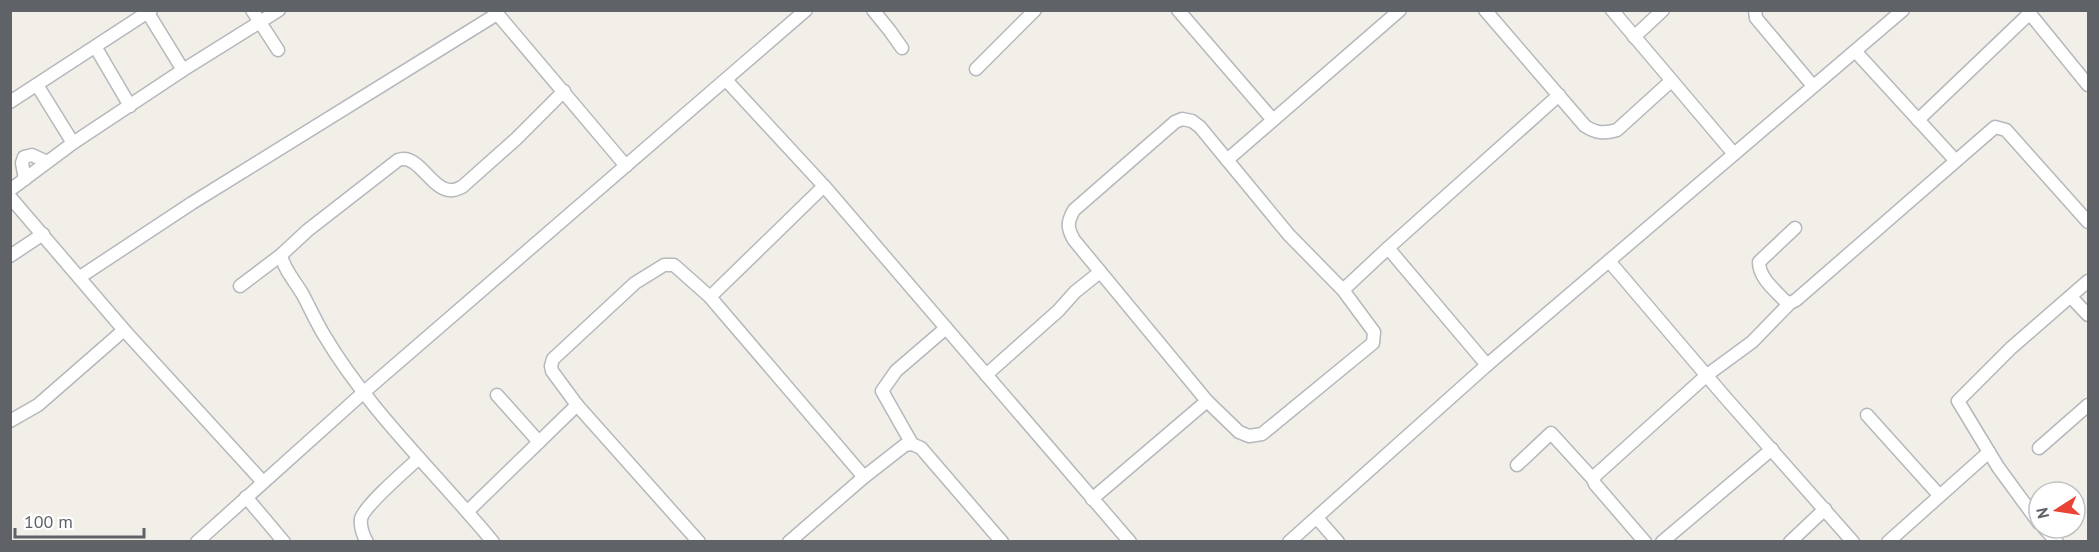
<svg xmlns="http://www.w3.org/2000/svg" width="2099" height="552" font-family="'PT Sans',sans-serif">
	<rect width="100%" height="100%" fill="#f1efe8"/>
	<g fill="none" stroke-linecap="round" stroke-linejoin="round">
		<g stroke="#b5b8bc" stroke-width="15">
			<g id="minor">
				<polyline points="252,10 278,50"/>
				<polyline points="494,10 626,166"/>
				<polyline points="873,10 890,31 902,48"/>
				<polyline points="1178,10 1273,120"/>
				<path d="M1485 10 1585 126C1596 133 1604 134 1617 130L1671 81"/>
				<polyline points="1612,10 1734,154"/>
				<polyline points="1755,10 1756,18 1813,86"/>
				<polyline points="2027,10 2088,85"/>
				<polyline points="148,13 183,70"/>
				<polyline points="1634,37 1663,10"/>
				<polyline points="96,48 130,106"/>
				<polyline points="1855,51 1955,160"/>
				<polyline points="976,69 1035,10"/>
				<polyline points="726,80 824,186 1130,542"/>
				<polyline points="37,85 73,143"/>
				<polyline points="10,102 151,10"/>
				<path d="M1182 119 1192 121 1200 127 1289 235 1343 290 1374 332 1373 343 1262 434 1249 436 1239 432 1207 401 1074 240C1067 228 1067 222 1074 210L1175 122Z"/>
				<polyline points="1918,120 2030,13"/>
				<polyline points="1227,160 1400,10"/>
				<polyline points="25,179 22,163 24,157 32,155 47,162"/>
				<polyline points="10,190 73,143 183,70 279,10"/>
				<polyline points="10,197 124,330 263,482"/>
				<path d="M1795 228 1759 262C1759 278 1775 290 1785 301L1790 303 1796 300 1995 127 2006 130 2088 222"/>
				<polyline points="1388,248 1559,95"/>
				<polyline points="10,256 43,234"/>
				<polyline points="1609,261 1724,396 1853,542"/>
				<polyline points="80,277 192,203 497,14"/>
				<polyline points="240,286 281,255"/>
				<polyline points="1343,290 1388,248 1487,365"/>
				<polyline points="710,297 824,186"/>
				<polyline points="2071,297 2088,315"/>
				<polyline points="986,375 1058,311 1075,292 1100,272"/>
				<polyline points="497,395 539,442"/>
				<polyline points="577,405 552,371 551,366 553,359 635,283 664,265 674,265 710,297 864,477"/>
				<polyline points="1867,415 1939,495"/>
				<polyline points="10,421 38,405 124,330"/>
				<polyline points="912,444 882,391 896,371 946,328"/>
				<polyline points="2039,448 2088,405"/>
				<polyline points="1517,465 1551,433 1593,479"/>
				<polyline points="246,497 284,542"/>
				<polyline points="1092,499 1207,401"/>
				<polyline points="468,511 577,405 699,542"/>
				<polyline points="1317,518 1338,542"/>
				<polyline points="2039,523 1998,467 1958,401 2011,348 2088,281"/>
				<polyline points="2044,528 2057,542"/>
				<polyline points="197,542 364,392 806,10"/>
				<path d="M367 542C363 536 360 526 361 519 363 507 407 469 419 458"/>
				<path d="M493 542C437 474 369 411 324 335 316 322 310 308 303 295 295 281 284 270 281 255L308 230 398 160C419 152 432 193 453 190 456 190 459 188 462 187L516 139 564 91"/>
				<polyline points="789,542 864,477 905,445 912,444 921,448 1002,542"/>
				<polyline points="1289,542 1487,365 1903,10"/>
				<polyline points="1645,542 1595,484 1593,479 1597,474 1707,375 1752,342 1790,303"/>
				<polyline points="1662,542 1772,449"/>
				<polyline points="1790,542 1825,509"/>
				<polyline points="1888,542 1989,452"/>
			</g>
		</g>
		<use href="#minor" stroke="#fff" stroke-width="12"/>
	</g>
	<rect width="2099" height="552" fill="none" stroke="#5f6368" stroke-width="24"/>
	<g transform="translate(2057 510) rotate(258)"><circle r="28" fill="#ffffff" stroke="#bfc1c3" stroke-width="1.5"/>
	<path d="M0-4.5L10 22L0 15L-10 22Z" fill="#ea4335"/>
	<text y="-9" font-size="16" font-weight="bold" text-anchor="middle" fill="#5f6368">N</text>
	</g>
	<path d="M15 528v9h129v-9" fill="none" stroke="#5f6368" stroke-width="3"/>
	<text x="24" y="528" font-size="18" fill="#5f6368" stroke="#ffffff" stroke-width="4.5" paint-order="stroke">100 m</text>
</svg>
